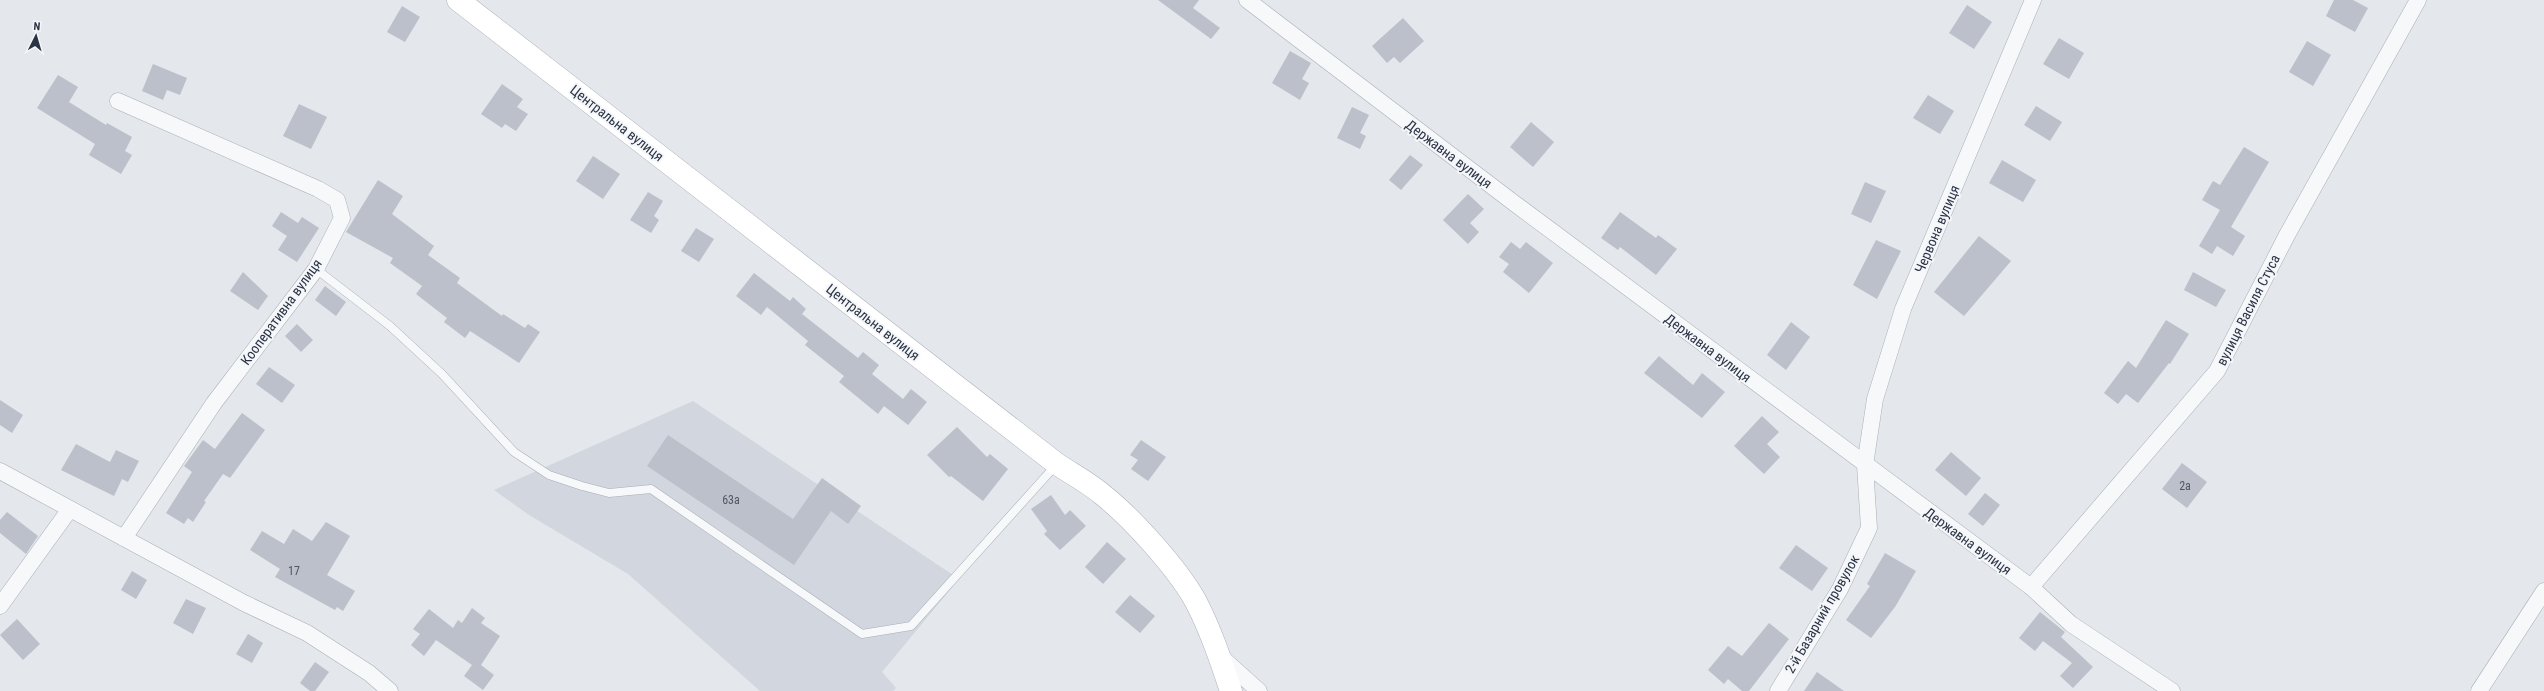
<svg xmlns="http://www.w3.org/2000/svg" width="2544" height="691" font-family="'Roboto Condensed',sans-serif">
	<rect width="100%" height="100%" fill="#e4e7ec"/>
	<polygon fill="#d2d6de" points="693,401 959,579 882,672 896,688 893,691 760,691 628,574 529,515 494,490"/>
	<g fill="#bbc0ca">
		<polygon points="1158,0 1199,0 1193,8 1220,28 1211,39"/>
		<polygon points="2334,0 2353,0 2368,8 2355,32 2326,16"/>
		<polygon points="1967,5 1992,22 1974,49 1949,33"/>
		<polygon points="402,6 420,17 405,42 387,32"/>
		<polygon points="1403,18 1424,41 1400,63 1394,57 1387,63 1372,46"/>
		<polygon points="2059,38 2084,53 2069,79 2043,64"/>
		<polygon points="2307,41 2331,55 2313,86 2289,72"/>
		<polygon points="1290,51 1311,63 1302,79 1309,83 1300,100 1272,83"/>
		<polygon points="153,64 187,78 180,95 167,90 163,100 142,91"/>
		<polygon points="58,75 78,87 69,102 106,125 107,123 132,137 125,151 132,155 121,174 89,155 95,144 37,108"/>
		<polygon points="502,84 523,99 517,107 528,114 516,131 505,124 502,128 481,114"/>
		<polygon points="1928,95 1954,111 1940,134 1913,118"/>
		<polygon points="299,104 327,117 311,149 283,136"/>
		<polygon points="2036,106 2062,122 2050,141 2024,125"/>
		<polygon points="1352,107 1369,115 1360,133 1366,136 1360,149 1337,138"/>
		<polygon points="1531,122 1554,142 1533,167 1510,147"/>
		<polygon points="2244,147 2269,162 2231,227 2245,236 2233,256 2217,246 2212,254 2199,246 2220,210 2202,200 2213,181 2220,185"/>
		<polygon points="1410,155 1423,165 1401,190 1389,180"/>
		<polygon points="593,156 620,174 603,199 576,181"/>
		<polygon points="2002,160 2036,180 2023,202 1989,183"/>
		<polygon points="378,180 403,196 392,214 434,246 428,255 460,278 457,283 502,316 503,314 525,328 528,324 540,332 519,363 470,331 465,338 444,322 447,318 416,294 422,286 390,263 393,258 346,232"/>
		<polygon points="1865,182 1886,191 1871,223 1851,214"/>
		<polygon points="648,192 663,201 654,216 659,220 651,233 630,220"/>
		<polygon points="1468,194 1484,209 1470,223 1479,232 1468,244 1443,220"/>
		<polygon points="281,212 298,223 302,217 319,228 297,262 278,250 287,236 272,226"/>
		<polygon points="1620,212 1656,238 1658,235 1677,249 1656,275 1620,247 1618,250 1601,238"/>
		<polygon points="696,228 714,239 699,262 681,251"/>
		<polygon points="1979,236 2011,261 1964,316 1934,292"/>
		<polygon points="1876,240 1901,251 1877,299 1853,285"/>
		<polygon points="1511,242 1520,249 1526,242 1553,263 1529,293 1503,272 1509,264 1499,257"/>
		<polygon points="243,272 268,296 258,310 230,291"/>
		<polygon points="2193,272 2226,290 2216,307 2184,290"/>
		<polygon points="754,273 790,301 793,297 806,309 802,314 858,358 863,352 879,365 872,374 903,399 911,389 927,402 908,425 884,406 878,414 839,382 844,376 805,345 808,341 767,307 761,315 736,296"/>
		<polygon points="325,286 346,302 336,316 315,300"/>
		<polygon points="2166,320 2189,334 2170,364 2169,363 2138,403 2126,394 2118,404 2104,393 2128,361 2136,368"/>
		<polygon points="1791,322 1810,337 1786,370 1767,355"/>
		<polygon points="297,324 313,340 301,352 285,336"/>
		<polygon points="1659,356 1693,385 1702,373 1725,392 1702,418 1644,373"/>
		<polygon points="269,367 295,385 282,403 256,384"/>
		<polygon points="0,400 23,415 12,433 0,425"/>
		<polygon points="242,413 265,430 230,478 223,474 204,501 206,502 193,522 188,518 184,524 166,513 192,472 184,466 203,440 215,449"/>
		<polygon points="1762,416 1779,432 1767,444 1780,457 1764,474 1734,446"/>
		<polygon points="957,427 987,457 990,454 1008,469 983,501 951,476 949,477 927,455"/>
		<polygon points="668,435 793,519 822,478 861,506 848,524 831,511 794,565 647,466"/>
		<polygon points="1141,440 1166,457 1148,481 1131,469 1138,460 1130,455"/>
		<polygon points="76,444 110,462 116,450 139,461 128,482 122,479 114,496 61,470"/>
		<polygon points="1951,452 1981,478 1966,496 1935,470"/>
		<polygon points="2182,463 2207,482 2187,508 2162,489"/>
		<polygon points="1985,493 2000,505 1983,526 1968,514"/>
		<polygon points="1051,495 1065,515 1070,510 1086,526 1060,550 1044,534 1047,531 1031,509"/>
		<polygon points="7,512 38,536 26,554 0,533 0,520"/>
		<polygon points="326,522 350,536 327,575 355,591 343,611 337,607 335,610 275,577 280,569 250,550 262,531 284,544 293,529 312,541"/>
		<polygon points="1107,542 1126,559 1103,584 1085,567"/>
		<polygon points="1796,545 1828,568 1812,591 1779,568"/>
		<polygon points="1885,553 1916,571 1895,607 1871,638 1846,620 1870,586 1867,584"/>
		<polygon points="132,571 147,580 136,599 121,590"/>
		<polygon points="1130,595 1155,616 1140,633 1115,612"/>
		<polygon points="186,599 206,608 193,634 173,623"/>
		<polygon points="472,608 485,618 481,623 500,636 481,665 494,675 483,690 464,676 472,665 436,640 424,656 411,645 420,634 413,629 429,609 453,628 458,620 462,623"/>
		<polygon points="2040,612 2065,632 2061,637 2093,667 2073,688 2060,676 2072,663 2043,641 2035,651 2019,638"/>
		<polygon points="17,619 40,644 23,660 0,635"/>
		<polygon points="1769,623 1789,639 1749,691 1742,691 1728,679 1724,684 1708,670 1728,646 1742,656"/>
		<polygon points="248,634 263,643 252,663 236,654"/>
		<polygon points="315,662 329,672 315,691 310,691 300,683"/>
		<polygon points="1817,672 1844,691 1804,691"/>
	</g>
	<g fill="none" stroke-linecap="round" stroke-linejoin="round">
		<g stroke="#a9aeb7" stroke-width="9">
			<polyline id="service" points="316,269 390,326 442,374 514,452 549,475 582,486 609,493 651,489 862,634 911,626 1056,465"/>
		</g>
		<g stroke="#a9aeb7" stroke-width="17">
			<g id="minor">
				<polyline points="1247,0 1514,203 2031,587 2071,624 2172,691"/>
				<polyline points="118,101 318,189 337,200 342,218 316,269 214,403 124,538"/>
				<polyline points="0,471 244,603 307,633 369,673 390,691"/>
				<polyline points="2031,587 2217,371 2287,235 2418,0"/>
				<polyline points="0,606 70,509"/>
				<polyline points="1220,656 1259,691"/>
				<polyline points="1778,691 1840,589 1869,528 1865,465 1875,399 1903,309 2033,0"/>
				<polyline points="2479,691 2544,591"/>
			</g>
		</g>
		<g stroke="#a9aeb7" stroke-width="23">
			<path id="secondary" d="M458 0 1057 464C1072 474 1089 483 1103 495 1132 518 1177 568 1195 600 1210 628 1221 661 1231 691"/>
		</g>
		<use href="#service" stroke="#f7f8fa" stroke-width="8"/>
		<use href="#minor" stroke="#f7f8fa" stroke-width="16"/>
		<use href="#secondary" stroke="#fff" stroke-width="22"/>
	</g>
	<g text-anchor="middle" dominant-baseline="central" stroke-width="4" stroke-linejoin="round" paint-order="stroke">
		<g font-size="12" fill="#4f5766">
			<text x="2185" y="486">2а</text>
			<text x="731" y="500">63а</text>
			<text x="294" y="571">17</text>
		</g>
		<g font-size="14" fill="#2b3445" stroke="#f4f6f9">
			<text transform="translate(617 123) rotate(38)">Центральна вулиця</text>
			<text transform="translate(1449 154) rotate(37)">Державна вулиця</text>
			<text transform="translate(1937 229) rotate(-67)">Червона вулиця</text>
			<text transform="translate(2248 310) rotate(-63)">вулиця Василя Стуса</text>
			<text transform="translate(281 312) rotate(-54)">Кооперативна вулиця</text>
			<text transform="translate(873 322) rotate(38)">Центральна вулиця</text>
			<text transform="translate(1708 348) rotate(37)">Державна вулиця</text>
			<text transform="translate(1968 541) rotate(36)">Державна вулиця</text>
			<text transform="translate(1822 614) rotate(-60)">2-й Базарний провулок</text>
		</g>
	</g>
	<g transform="translate(36 36) rotate(5)" stroke="#f4f6f9" stroke-width="3" paint-order="stroke">
	<path d="M0-3L7 15L0 10L-7 15Z" fill="#2b3445"/>
	<text y="-6" font-size="11" font-weight="bold" text-anchor="middle" fill="#2b3445">N</text>
	</g>
</svg>
